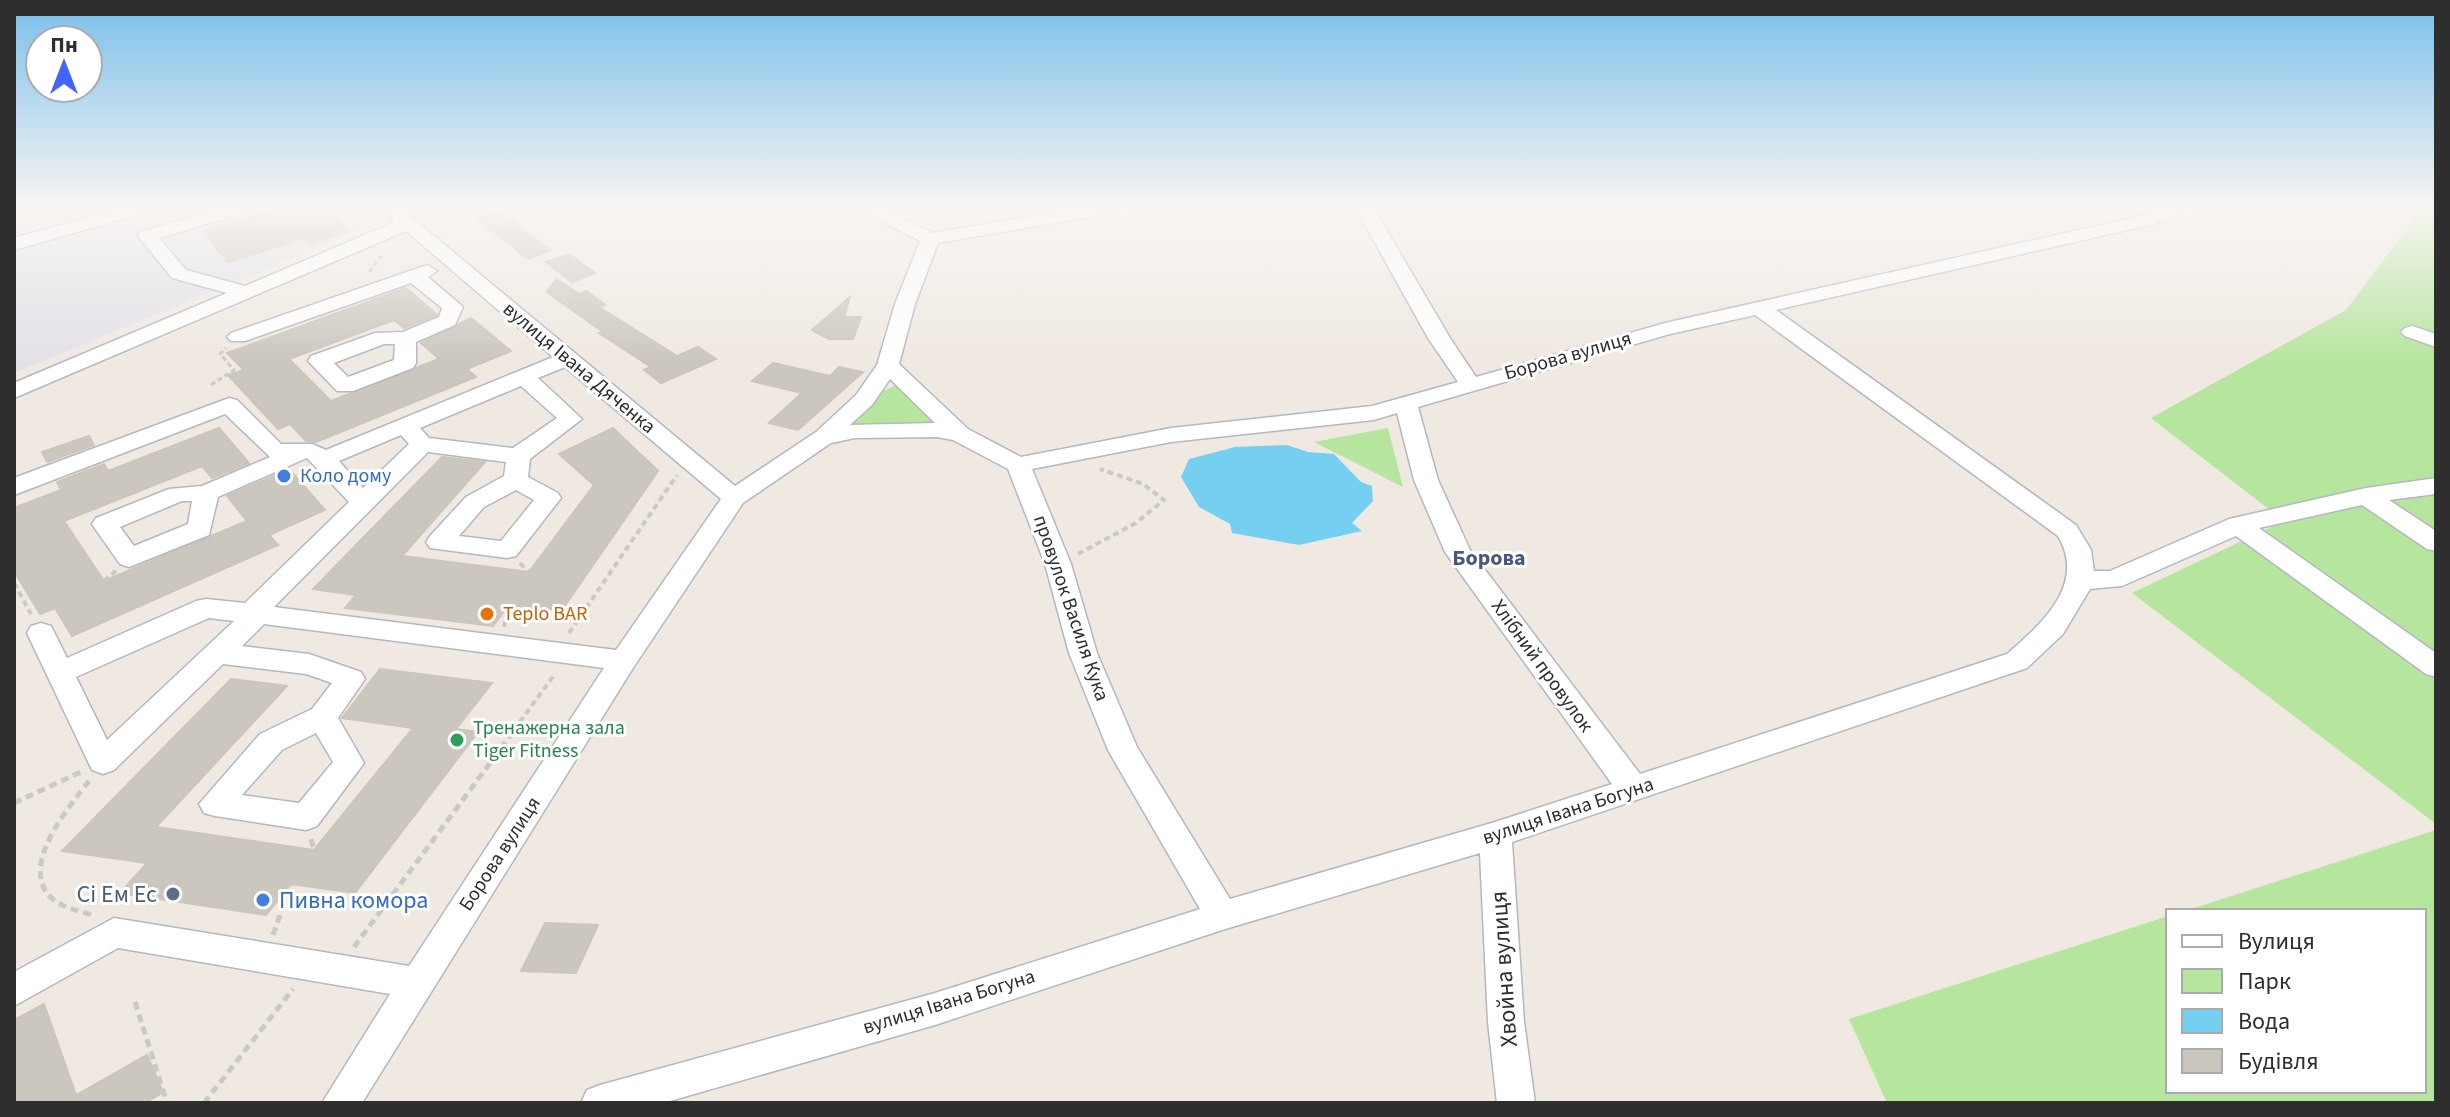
<svg xmlns="http://www.w3.org/2000/svg" width="2450" height="1117" font-family="'Source Sans 3',sans-serif">
	<rect width="100%" height="100%" fill="#efe9e1"/>
	<polygon fill="#e3e1e8" points="14,207 343,207 363,229 14,373"/>
	<g fill="#b6e59e">
		<polygon points="2415,207 2436,207 2436,824 2132,593 2284,521 2151,418 2346,310 2417,215"/>
		<polygon points="894,386 901,386 943,423 850,425 883,391"/>
		<polygon points="1388,428 1403,487 1314,442"/>
		<polygon points="2436,830 2436,1103 1887,1103 1849,1019 2168,916 2168,1091 2424,1091 2424,911 2185,911"/>
	</g>
	<polygon fill="#75cff0" points="1287,445 1308,452 1334,454 1361,482 1372,486 1373,501 1352,523 1362,531 1299,545 1232,533 1230,524 1199,507 1181,477 1189,459 1235,447"/>
	<g fill="#cbc7bf" stroke="#cbc5ba" stroke-width="2">
		<polygon points="288,207 324,207 348,232 310,244 305,238 228,262 203,231"/>
		<polygon points="501,211 521,228 551,250 528,259 477,219"/>
		<polygon points="569,254 595,273 572,282 546,262"/>
		<polygon points="556,279 579,294 586,291 605,305 599,307 677,356 698,347 716,359 661,383 644,370 651,367 599,333 603,332 547,292"/>
		<polygon points="406,288 437,315 404,328 394,320 289,359 331,401 439,359 421,343 471,318 511,351 467,369 476,377 316,442 306,441 290,424 278,429 228,375 244,370 227,353"/>
		<polygon points="850,297 844,317 861,317 853,339 829,339 812,330"/>
		<polygon points="773,363 830,376 839,367 863,372 798,430 769,423 802,393 752,381"/>
		<polygon points="219,428 249,463 212,478 202,466 64,521 104,581 247,521 227,496 289,469 325,510 269,535 278,545 72,636 55,608 40,614 14,571 14,508 61,490 57,482 104,464 108,471"/>
		<polygon points="613,428 658,471 562,610 508,606 493,626 345,608 356,595 313,589 442,457 485,462 402,556 529,572 594,485 559,454"/>
		<polygon points="89,436 94,445 47,462 42,452"/>
		<polygon points="380,669 492,683 456,729 478,732 355,893 291,884 266,915 120,893 147,863 62,851 231,679 287,686 156,827 314,850 413,728 342,718"/>
		<polygon points="545,923 598,925 576,973 521,971"/>
		<polygon points="44,1004 76,1095 147,1055 163,1092 145,1103 14,1103 14,1020"/>
	</g>
	<g fill="none" stroke-linecap="round" stroke-linejoin="round">
		<g stroke="#b4b7c1" stroke-width="3">
			<g id="minor">
				<polygon points="126,207 154,207 151,211 14,250 14,238"/>
				<path d="M226 207H253L250 211 159 238 186 270 245 286 395 222 379 207H399L735 486 816 432 856 395 877 365 895 304 920 241 863 211 860 207H882L933 233 1088 207H1127L1118 212 938 243 915 304 899 364 968 429 1021 457 1171 428 1372 406 1458 382 1428 338 1355 207H1373L1450 338 1476 377 1665 323 2141 216 2162 207H2186L2183 211 2154 224 1776 310 2076 525 2091 550 2094 571H2110L2229 519 2366 488 2436 478V494L2389 500 2436 531V551L2427 549 2362 505 2259 528 2436 653V677L2426 674 2236 536 2122 586 2090 589 2063 634 2027 668 1512 842 1524 1022 1535 1103H1497L1488 1022 1480 853 1222 930 935 1025 663 1103H581L587 1090 600 1085 935 993 1200 909 1108 750 1069 653 1045 564 1008 469 953 440 937 437 855 438 831 443 743 503 633 668 362 1103H322L390 994 118 948 14 1006V972L114 918 409 966 604 668 264 624 242 646 309 654 361 672 365 679 338 718 364 763 317 826 306 830 215 816 204 813 199 804 260 734 312 709 332 683 306 674 223 664 114 770 103 774 92 770 27 633 31 626 41 623 51 626 67 658 196 601 206 599 245 603 349 502 307 458 218 497 209 535 129 567 120 564 96 530 92 524 96 518 169 489 202 486 270 457 225 414 14 495V478L229 398 237 400 281 444H312L326 450 553 357 406 231 14 398V383L227 293 172 278 138 236 140 232ZM1755 315 2058 536C2087 585 2041 624 2007 654L1640 774 1470 550 1438 480 1418 407 1670 334ZM565 367 721 499 616 650 274 607 428 452 506 462 504 476 466 497 430 536 426 542 430 548 507 558 516 556 561 498 558 493 528 477 530 459 582 419 538 378ZM890 379 935 423 850 425 872 405ZM521 386 557 418 513 448 429 438 420 428ZM1397 413 1414 480 1445 552 1612 784 1495 822 1230 899 1137 747 1097 653 1071 564 1032 469 1171 442 1374 420ZM401 435 409 444 363 488 339 461ZM516 490 534 500 501 541 459 536 484 507ZM182 501H192L188 524 134 546 120 527ZM209 618 234 621 107 740 76 677ZM316 733 333 762 299 803 242 795 282 750Z"/>
				<path d="M427 265 437 271 428 277 463 307 455 325 416 342V363L413 368 353 391H337L308 361 311 356 375 333 403 332 439 317 442 308 411 283 245 341H231L227 337 231 333ZM384 344H395L394 360 348 377 334 363Z"/>
				<polygon points="2412,326 2436,334 2436,347 2405,336 2401,332 2405,328"/>
			</g>
		</g>
		<g stroke="#c9c9c9" stroke-width="3" stroke-dasharray="5 3" stroke-linecap="butt">
			<polyline points="369,272 383,254"/>
			<polyline points="211,385 234,370 220,354 226,348"/>
		</g>
		<g stroke="#c9c9c9" stroke-width="4" stroke-dasharray="6 4" stroke-linecap="butt">
			<polyline points="1078,554 1136,523 1164,500 1143,484 1100,469"/>
			<polyline points="520,563 529,572"/>
			<polyline points="104,581 116,571"/>
			<polyline points="14,583 31,614"/>
			<polyline points="504,627 508,606"/>
			<polyline points="569,633 677,475"/>
			<polyline points="508,738 555,674"/>
		</g>
		<g stroke="#c9c9c9" stroke-width="5" stroke-dasharray="8 5" stroke-linecap="butt">
			<path d="M89 781C70 806 23 860 47 893 57 907 77 910 92 915"/>
			<polyline points="14,803 83,771"/>
			<polyline points="311,839 314,850"/>
			<polyline points="273,935 291,884"/>
			<polyline points="354,947 510,736"/>
			<polyline points="135,1002 167,1103"/>
			<polyline points="204,1103 293,989"/>
		</g>
		<use href="#minor" fill="#fff" fill-rule="evenodd"/>
	</g>
	<linearGradient id="sky" x2="0" y2="1"><stop stop-color="#7abfeb"/><stop offset="0.57" stop-color="#f8f5f2"/><stop offset="1" stop-color="#f8f5f2" stop-opacity="0"/></linearGradient>
	<rect width="2450" height="363" fill="url(#sky)"/>
	<g fill="#3f7fe0" stroke="#fff" stroke-width="3">
		<circle cx="284" cy="476" r="8"/>
		<circle cx="263" cy="900" r="8"/>
	</g>
	<circle fill="#e8710a" stroke="#fff" stroke-width="3" cx="487" cy="614" r="8"/>
	<circle fill="#2e9e5b" stroke="#fff" stroke-width="3" cx="457" cy="740" r="8"/>
	<circle fill="#5c6f8a" stroke="#fff" stroke-width="3" cx="173" cy="894" r="8"/>
	<g text-anchor="middle" dominant-baseline="central" stroke-width="6" stroke-linejoin="round" paint-order="stroke">
		<g font-size="20" fill="#2e2e2e" stroke="#fff">
			<text transform="translate(1568 356) rotate(-16)">Борова вулиця</text>
			<text transform="translate(579 368) rotate(40)">вулиця Івана Дяченка</text>
			<text transform="translate(1071 608) rotate(71)">провулок Василя Кука</text>
			<text transform="translate(1542 666) rotate(54)">Хлібний провулок</text>
			<text transform="translate(1568 811) rotate(-18)">вулиця Івана Богуна</text>
			<text transform="translate(500 854) rotate(-57)">Борова вулиця</text>
			<text transform="translate(949 1002) rotate(-17)">вулиця Івана Богуна</text>
		</g>
		<g font-size="20" fill="#366cbe" stroke="#fff" text-anchor="start">
			<text x="300" y="476">Коло дому</text>
		</g>
		<g font-size="20" fill="#c56008" stroke="#fff" text-anchor="start">
			<text x="503" y="614">Teplo BAR</text>
		</g>
		<g font-size="20" fill="#27864d" stroke="#fff" text-anchor="start">
			<text x="473" y="728">Тренажерна зала<tspan x="473" dy="23">Tiger Fitness</tspan></text>
		</g>
		<g font-size="22" font-weight="bold" fill="#4d5680" stroke="#fff">
			<text x="1489" y="558">Борова</text>
		</g>
		<g font-size="24" fill="#4e5e75" stroke="#fff" text-anchor="end">
			<text x="157" y="894">Сі Ем Ес</text>
		</g>
		<g font-size="24" fill="#366cbe" stroke="#fff" text-anchor="start">
			<text x="279" y="900">Пивна комора</text>
		</g>
		<g font-size="24" fill="#2e2e2e" stroke="#fff">
			<text transform="translate(1504 969) rotate(-94)">Хвойна вулиця</text>
		</g>
	</g>
	<rect width="2450" height="1117" fill="none" stroke="#2e2e2e" stroke-width="32"/>
	<rect x="2166" y="909" width="260" height="184" fill="#ffffff" stroke="#ababab" stroke-width="2"/>
	<rect x="2182" y="935" width="40" height="12" fill="#ffffff" stroke="#ababab" stroke-width="2"/>
	<text x="2238" y="949" font-size="24" fill="#2e2e2e">Вулиця</text>
	<rect x="2182" y="969" width="40" height="24" fill="#b6e59e" stroke="#ababab" stroke-width="2"/>
	<text x="2238" y="989" font-size="24" fill="#2e2e2e">Парк</text>
	<rect x="2182" y="1009" width="40" height="24" fill="#75cff0" stroke="#ababab" stroke-width="2"/>
	<text x="2238" y="1029" font-size="24" fill="#2e2e2e">Вода</text>
	<rect x="2182" y="1049" width="40" height="24" fill="#cbc7bf" stroke="#ababab" stroke-width="2"/>
	<text x="2238" y="1069" font-size="24" fill="#2e2e2e">Будівля</text>
	<g transform="translate(64 64)"><circle r="38" fill="#ffffff" stroke="#ababab" stroke-width="2"/>
	<path d="M0-6L14 30L0 20L-14 30Z" fill="#4264fb"/>
	<text y="-12" font-size="22" font-weight="bold" text-anchor="middle" fill="#2e2e2e">Пн</text>
	</g>
</svg>
